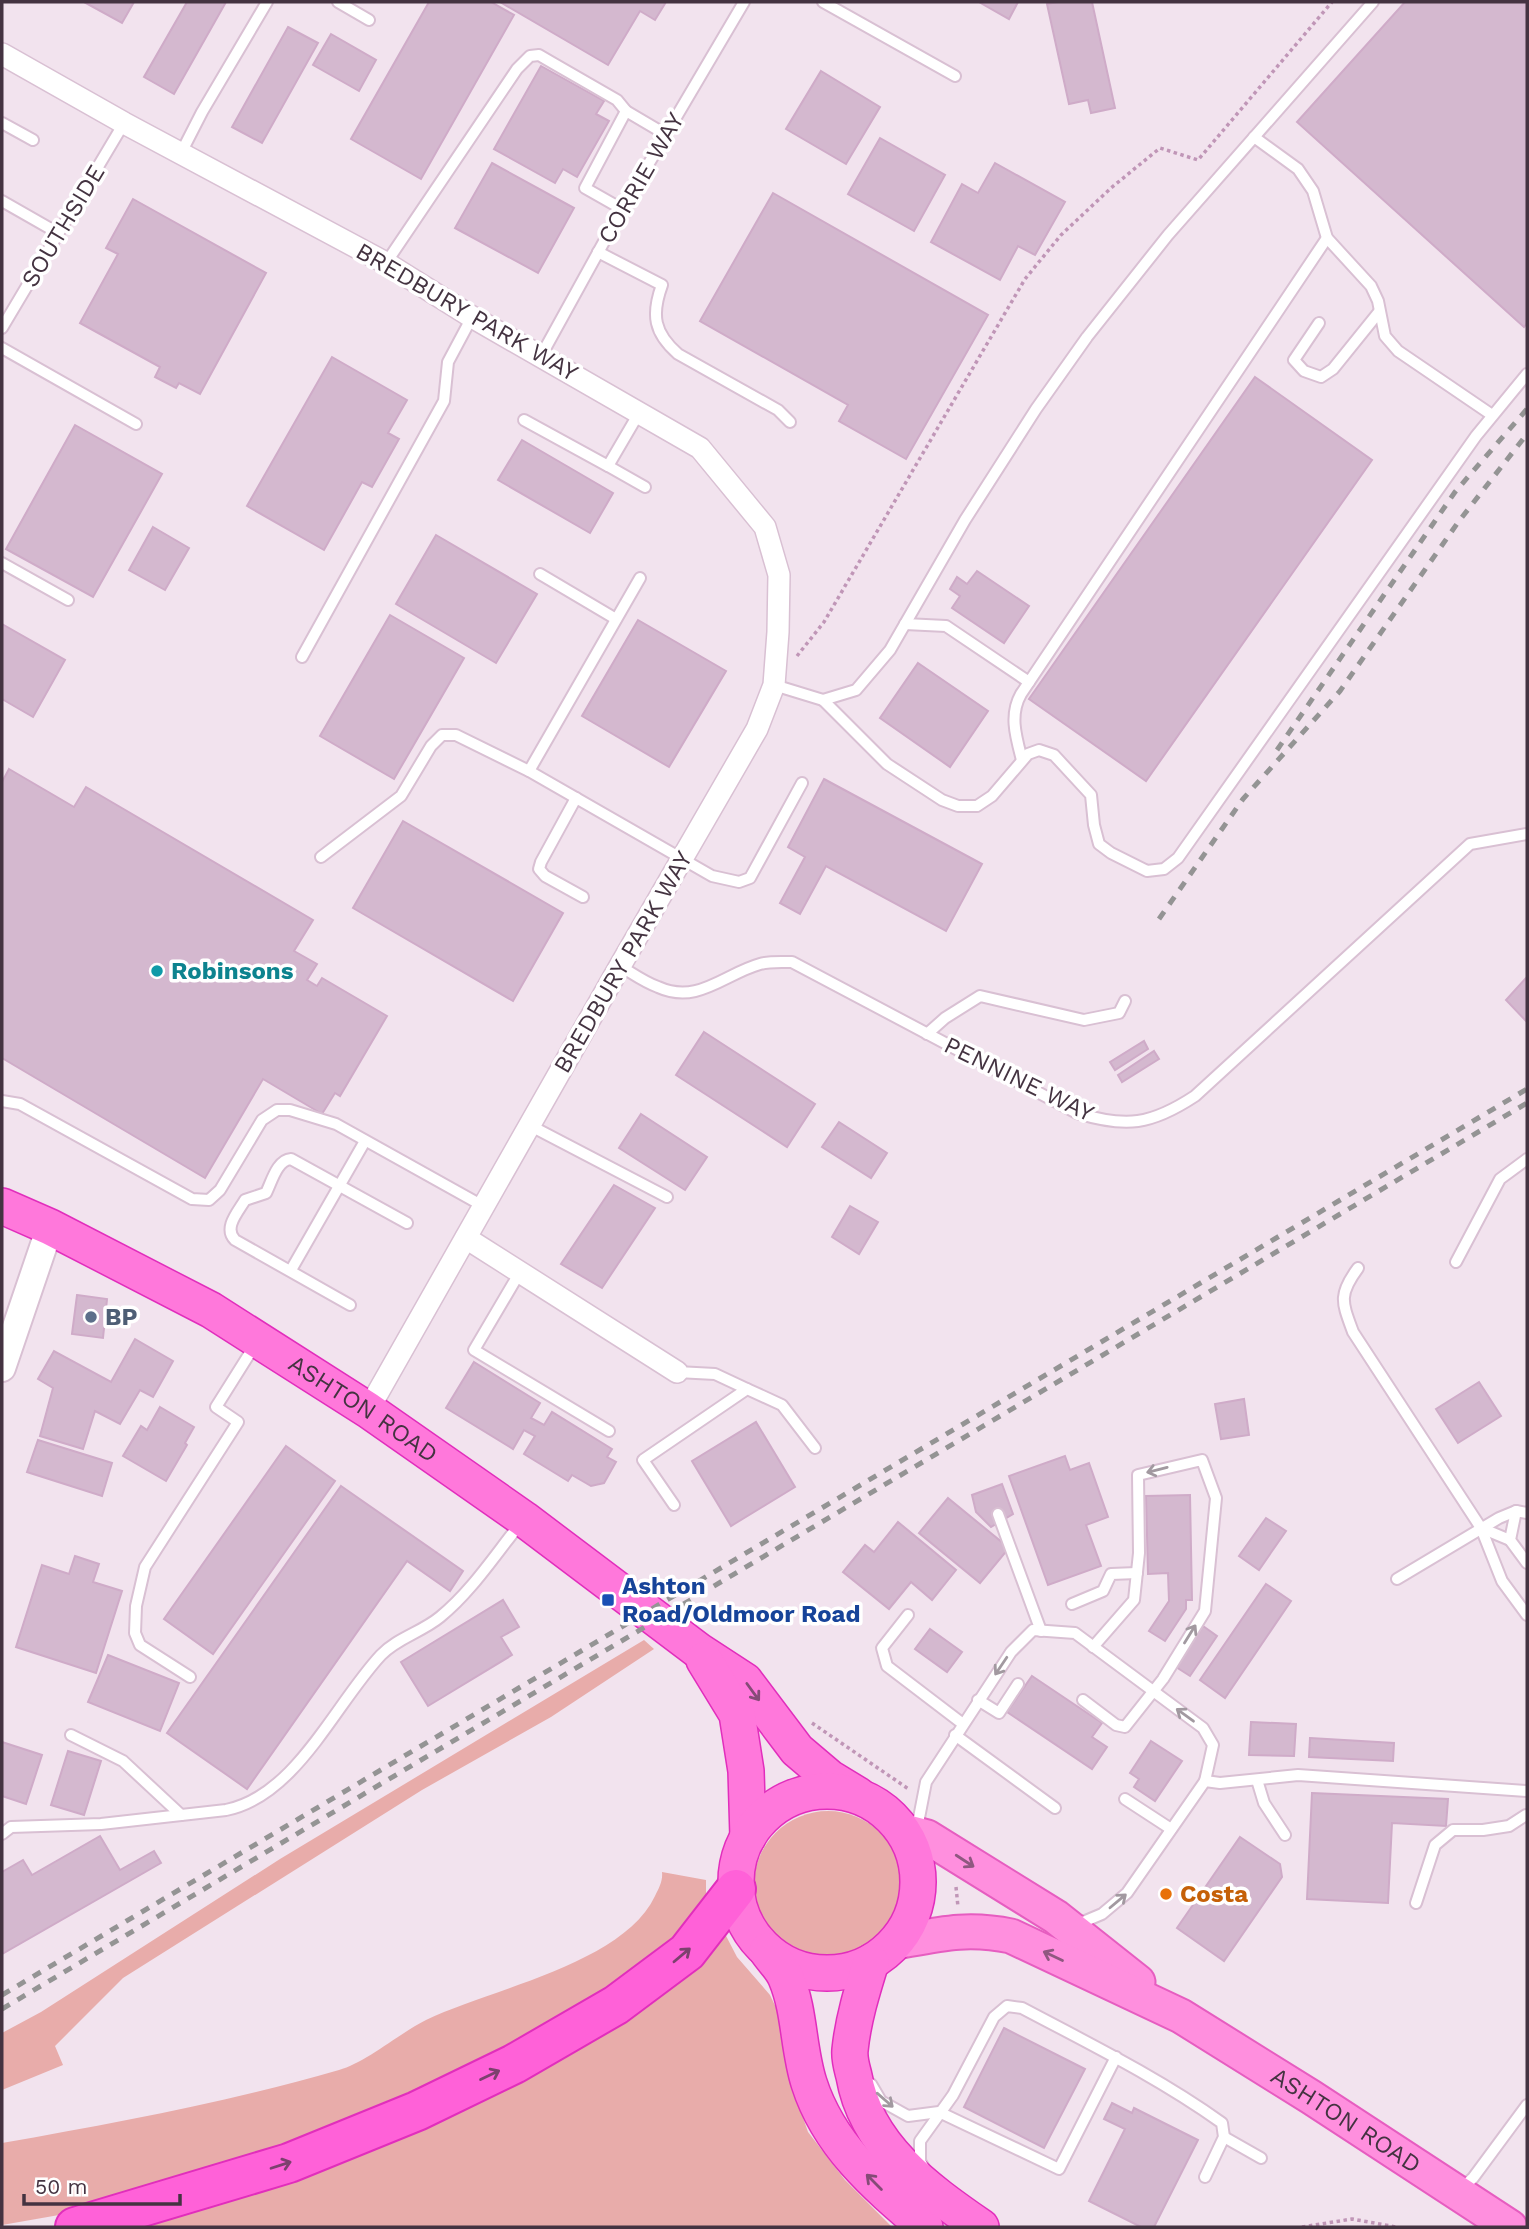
<svg xmlns="http://www.w3.org/2000/svg" width="1529" height="2229" font-family="'Work Sans',sans-serif">
	<rect width="100%" height="100%" fill="#f2e3ee"/>
	<g fill="#e8acaa">
		<polygon points="644,1640 654,1649 551,1717 422,1790 123,1978 55,2046 63,2065 2,2090 2,2033 41,2012 280,1859"/>
		<circle cx="828" cy="1885" r="74"/>
		<path d="M662 1872 706 1880V1895L697 1921 676 1945 566 2018 322 2138 99 2208 2 2225V2143C115 2123 228 2102 339 2070 365 2063 400 2033 426 2020 490 1989 623 1964 655 1896 659 1888 663 1881 662 1872Z"/>
		<polygon points="724,1932 737,1957 770,1995 779,2014 793,2089 808,2132 845,2180 892,2227 132,2227 274,2186"/>
	</g>
	<g fill="#d4b8cf" stroke="#cfabc8" stroke-width="2">
		<polygon points="84,2 134,2 122,23"/>
		<polygon points="187,2 226,2 174,94 144,77"/>
		<polygon points="429,2 491,2 514,15 421,179 351,139"/>
		<polygon points="500,2 666,2 655,20 640,11 608,65"/>
		<polygon points="979,2 1018,2 1009,19"/>
		<polygon points="1058,2 1092,2 1115,108 1091,113 1088,100 1069,104 1047,4"/>
		<polygon points="1405,2 1527,2 1527,323 1524,327 1297,122"/>
		<polygon points="288,27 318,43 262,143 232,127"/>
		<polygon points="331,34 376,60 359,91 313,65"/>
		<polygon points="541,66 604,101 596,114 609,121 577,177 563,169 555,183 494,149"/>
		<polygon points="821,71 880,107 846,164 786,129"/>
		<polygon points="880,138 945,175 914,231 848,194"/>
		<polygon points="492,163 574,208 538,273 455,228"/>
		<polygon points="995,163 1065,202 1035,255 1018,246 1000,280 931,242 962,184 978,193"/>
		<polygon points="773,193 988,315 906,459 839,421 848,405 700,321"/>
		<polygon points="133,199 266,273 200,394 179,383 176,388 155,377 160,367 80,323 118,254 106,248"/>
		<polygon points="332,357 407,400 388,433 399,439 372,487 362,482 324,550 247,506"/>
		<polygon points="1255,377 1372,460 1146,781 1029,699"/>
		<polygon points="75,425 162,474 93,597 6,549"/>
		<polygon points="522,440 613,493 590,533 498,480"/>
		<polygon points="153,527 189,548 165,590 129,570"/>
		<polygon points="436,535 537,594 496,663 396,604"/>
		<polygon points="977,571 1029,606 1004,643 952,608 960,596 950,589 957,577 967,584"/>
		<polygon points="390,615 464,658 394,779 320,736"/>
		<polygon points="638,620 726,671 669,767 582,716"/>
		<polygon points="2,624 65,660 33,717 2,699"/>
		<polygon points="918,663 988,711 950,767 880,718"/>
		<polygon points="9,769 74,807 86,787 313,920 294,951 317,964 307,980 317,986 322,978 387,1016 340,1096 335,1093 322,1114 263,1079 205,1178 2,1058 2,782"/>
		<polygon points="824,779 982,864 946,931 826,866 800,914 780,903 805,857 788,847"/>
		<polygon points="403,821 563,913 513,1001 353,908"/>
		<polygon points="1527,977 1527,1022 1506,1000"/>
		<polygon points="704,1032 815,1104 787,1147 676,1075"/>
		<polygon points="1144,1041 1148,1049 1115,1070 1110,1062"/>
		<polygon points="1154,1051 1159,1059 1122,1082 1118,1075"/>
		<polygon points="641,1114 707,1157 685,1190 619,1148"/>
		<polygon points="839,1122 887,1153 871,1178 822,1147"/>
		<polygon points="614,1185 655,1208 602,1288 561,1264"/>
		<polygon points="850,1206 878,1222 859,1254 832,1237"/>
		<polygon points="77,1295 107,1299 103,1338 72,1334"/>
		<polygon points="135,1339 173,1361 153,1397 140,1390 120,1424 95,1411 83,1449 40,1436 53,1388 38,1379 54,1351 111,1382"/>
		<polygon points="474,1362 540,1403 531,1418 544,1425 552,1412 612,1449 607,1457 616,1462 604,1483 591,1486 572,1475 568,1481 524,1454 535,1436 524,1430 513,1449 446,1408"/>
		<polygon points="1479,1382 1501,1416 1458,1443 1436,1409"/>
		<polygon points="1244,1399 1249,1435 1221,1439 1215,1404"/>
		<polygon points="160,1407 194,1427 185,1443 187,1445 166,1481 123,1456 141,1426 147,1430"/>
		<polygon points="756,1422 795,1487 731,1526 692,1461"/>
		<polygon points="38,1440 112,1463 102,1496 27,1472"/>
		<polygon points="286,1446 335,1481 213,1654 164,1619"/>
		<polygon points="1065,1456 1070,1470 1089,1463 1108,1517 1086,1525 1101,1566 1048,1585 1009,1476"/>
		<polygon points="1002,1484 1013,1514 991,1527 976,1512 972,1495"/>
		<polygon points="341,1486 463,1571 450,1591 407,1561 247,1789 167,1733"/>
		<polygon points="1190,1495 1192,1600 1186,1600 1186,1609 1165,1641 1149,1631 1169,1601 1168,1573 1148,1574 1146,1496"/>
		<polygon points="948,1498 1009,1548 980,1583 919,1533"/>
		<polygon points="1266,1518 1286,1531 1259,1570 1239,1556"/>
		<polygon points="898,1522 956,1570 932,1600 911,1582 889,1609 843,1572 865,1545 874,1552"/>
		<polygon points="75,1556 99,1564 93,1582 122,1591 96,1673 16,1647 42,1565 69,1574"/>
		<polygon points="1266,1584 1291,1601 1225,1698 1200,1680"/>
		<polygon points="503,1600 519,1627 501,1637 512,1655 428,1706 401,1662"/>
		<polygon points="1203,1626 1217,1636 1190,1676 1176,1667"/>
		<polygon points="930,1629 962,1652 947,1672 915,1649"/>
		<polygon points="108,1655 179,1683 160,1731 88,1702"/>
		<polygon points="1032,1676 1102,1723 1092,1737 1107,1747 1092,1769 1007,1712"/>
		<polygon points="1251,1722 1296,1724 1294,1756 1249,1755"/>
		<polygon points="1310,1738 1394,1743 1393,1761 1309,1757"/>
		<polygon points="1151,1741 1182,1761 1155,1801 1134,1787 1139,1779 1130,1773"/>
		<polygon points="2,1742 42,1755 26,1804 2,1796"/>
		<polygon points="68,1751 101,1761 84,1815 51,1805"/>
		<polygon points="1312,1793 1448,1799 1446,1826 1392,1823 1388,1903 1307,1899"/>
		<polygon points="100,1836 120,1870 154,1851 161,1863 2,1954 2,1872 23,1860 32,1875"/>
		<polygon points="1240,1837 1280,1864 1282,1877 1224,1961 1177,1928"/>
		<polygon points="1004,2028 1085,2069 1044,2148 964,2107"/>
		<polygon points="1112,2103 1132,2113 1134,2108 1198,2140 1154,2227 1141,2227 1089,2201 1125,2129 1104,2119"/>
	</g>
	<g fill="none" stroke-linecap="round" stroke-linejoin="round">
		<g stroke="#d9c0d3" stroke-width="14">
			<g id="service">
				<polyline points="338,2 369,20"/>
				<polyline points="823,2 955,76"/>
				<polyline points="2,123 33,140"/>
				<polyline points="1254,137 1298,169 1313,191 1327,238 1371,286 1378,301 1385,336 1398,351 1492,415"/>
				<polyline points="181,153 202,112 267,2"/>
				<polyline points="2,201 58,233"/>
				<polyline points="622,209 585,188 626,111"/>
				<path d="M598 252 662 285C651 315 654 333 678 354L778 410 790 422"/>
				<polyline points="386,263 517,69 530,56 539,55 551,62 617,100 626,111 665,134"/>
				<polyline points="1319,323 1294,360 1304,371 1321,377 1333,369 1379,312"/>
				<polyline points="2,328 124,123"/>
				<polyline points="2,348 136,424"/>
				<polyline points="541,356 622,209 744,2"/>
				<polyline points="524,420 608,466 639,413"/>
				<polyline points="608,466 645,487"/>
				<polyline points="2,563 68,600"/>
				<polyline points="540,574 616,619"/>
				<polyline points="905,624 946,626 1029,682"/>
				<polyline points="302,657 444,401 448,362 472,317"/>
				<polyline points="774,685 823,700 856,690 890,650 965,520 1036,409 1087,337 1168,235 1373,2"/>
				<polyline points="823,700 887,764 942,800 958,806 977,806 992,796 1028,754 1039,750 1054,755 1091,795 1094,825 1099,844 1111,853 1147,871 1164,869 1178,858 1476,436 1527,374"/>
				<path d="M1022 760C1016 737 1009 715 1021 694L1327 238"/>
				<polyline points="529,771 640,578"/>
				<polyline points="576,798 541,862 539,869 545,876 583,897"/>
				<polyline points="321,857 401,796 431,746 442,735 456,735 529,771 712,876 739,882 750,878 802,783"/>
				<path d="M620 966C632 973 644 982 658 987 698 1005 724 974 760 964 770 961 782 962 792 962L1077 1113C1126 1128 1151 1125 1195 1096L1470 844 1527 834"/>
				<polyline points="927,1034 945,1018 980,996 1084,1020 1119,1013 1125,1001"/>
				<polyline points="2,1101 20,1104 192,1199 209,1200 220,1190 262,1120 277,1110 290,1110 336,1124 483,1206"/>
				<polyline points="529,1125 667,1197"/>
				<polyline points="1456,1262 1500,1179 1527,1159"/>
				<path d="M1358 1268C1338 1295 1342 1302 1353 1332L1481 1528 1502 1581 1527 1615"/>
				<polyline points="291,1270 365,1141"/>
				<polyline points="520,1272 474,1350 609,1431"/>
				<path d="M350 1305 235 1240C223 1228 238 1212 245 1200L266 1193C272 1181 277 1160 291 1159L407 1223"/>
				<polyline points="677,1372 715,1374 747,1389"/>
				<polyline points="674,1505 643,1460 747,1389 782,1405 815,1448"/>
				<polyline points="1516,1511 1510,1540 1527,1563"/>
				<polyline points="998,1514 1041,1631"/>
				<polyline points="1481,1528 1510,1540"/>
				<polyline points="1397,1579 1499,1518 1516,1511 1527,1513"/>
				<polyline points="1072,1604 1103,1591 1111,1574 1137,1573"/>
				<polyline points="908,1615 882,1648 887,1666 963,1724"/>
				<polyline points="190,1677 140,1645 135,1633 136,1606 145,1567 238,1422 216,1407 255,1345"/>
				<polyline points="978,1700 999,1713 1018,1684"/>
				<polyline points="1083,1700 1116,1725 1125,1727 1163,1679 1205,1611 1216,1498 1202,1460 1138,1475 1139,1553 1134,1600 1093,1647"/>
				<polyline points="71,1735 123,1761 181,1815"/>
				<polyline points="955,1735 1055,1808"/>
				<polyline points="1257,1780 1264,1803 1285,1835"/>
				<polyline points="1205,1781 1220,1783 1298,1775 1527,1791"/>
				<polyline points="1125,1799 1171,1829"/>
				<path d="M2 1834 11 1827 101 1824 226 1810C296 1796 335 1704 381 1655 397 1638 422 1632 440 1617 471 1592 495 1555 520 1524"/>
				<polyline points="917,1862 917,1828 926,1782 1011,1652 1033,1630 1075,1633 1203,1728 1213,1745 1205,1781 1127,1893 1102,1914 1083,1922 1076,1921"/>
				<polyline points="1416,1903 1435,1845 1453,1830 1483,1830 1509,1826 1526,1815"/>
				<polyline points="871,2084 881,2101 908,2116 939,2112 1059,2169 1116,2057"/>
				<polyline points="1224,2137 1261,2158"/>
				<path d="M925 2170 920 2161V2141L953 2095 994 2017 1007 2006 1022 2008C1090 2044 1159 2078 1222 2123L1224 2137 1205 2177"/>
				<polyline points="1461,2189 1473,2178 1527,2105"/>
			</g>
		</g>
		<g stroke="#d9c0d3" stroke-width="24">
			<g id="minor">
				<polyline points="2,54 124,123 386,263 472,317 700,448 765,527 779,575 778,632 774,685 757,729 620,966 368,1410"/>
				<polyline points="466,1238 677,1372"/>
			</g>
		</g>
		<g stroke="#d9c0d3" stroke-width="30">
			<polyline id="tertiary" points="2,1368 50,1227"/>
		</g>
		<g stroke="#e65dc0" stroke-width="37">
			<g id="primary">
				<polyline points="904,1831 927,1837 1056,1917 1138,1982"/>
				<path id="s1" d="M896 1942C940 1934 967 1927 1011 1936L1181 2016 1311 2097 1510 2227"/>
			</g>
		</g>
		<g stroke="#e12ebc" stroke-width="38">
			<g id="trunk">
				<path id="s2" d="M2 1206 50 1227 211 1310 368 1410 524 1519 699 1651 745 1681 797 1750 830 1778 858 1795"/>
				<polyline points="704,1660 737,1714 746,1771 748,1837"/>
				<circle cx="827" cy="1882" r="91"/>
				<path d="M767 1951C773 1960 782 1968 786 1978 800 2011 798 2049 809 2083 829 2146 877 2186 925 2227"/>
				<path d="M871 1962C862 1991 853 2020 850 2050 849 2059 852 2068 854 2076 866 2146 926 2189 981 2227"/>
			</g>
		</g>
		<g stroke="#e12ebc" stroke-width="42">
			<polyline id="motorway" points="75,2227 289,2163 417,2111 514,2064 616,2005 687,1952 736,1889"/>
		</g>
		<g stroke="#c096b7" stroke-width="3.5" stroke-dasharray="3.5 3.5" stroke-linecap="butt">
			<polyline points="797,656 824,622 1025,279 1061,235 1111,188 1160,148 1198,160 1332,2"/>
			<polyline points="812,1723 910,1790"/>
			<polyline points="956,1887 958,1907"/>
			<polyline points="1302,2227 1352,2219 1396,2227"/>
		</g>
		<use href="#service" stroke="#fff" stroke-width="10"/>
		<use href="#minor" stroke="#fff" stroke-width="21"/>
		<use href="#tertiary" stroke="#fff" stroke-width="26"/>
		<use href="#primary" stroke="#ff8fde" stroke-width="33"/>
		<use href="#trunk" stroke="#ff78db" stroke-width="35"/>
		<use href="#motorway" stroke="#ff61d8" stroke-width="38"/>
		<g stroke="#949494" stroke-width="5" stroke-dasharray="9 9" stroke-linecap="butt">
			<polyline points="1277,750 1455,492 1527,409"/>
			<polyline points="1159,919 1243,799 1340,691 1459,521 1527,434"/>
			<polyline points="2,1995 1527,1089"/>
			<polyline points="2,2009 1527,1103"/>
		</g>
	</g>
	<defs><path id="oneway-shaft" d="M-6 0H5M1.5-3L5.5 0L1.5 3" fill="none" stroke-width="1.6" stroke-linecap="round" stroke-linejoin="round" transform="scale(1.75)"/></defs>
	<g stroke="#a299a0">
		<use href="#oneway-shaft" transform="translate(1157 1470) rotate(166)"/>
		<use href="#oneway-shaft" transform="translate(1190 1634) rotate(-58)"/>
		<use href="#oneway-shaft" transform="translate(1001 1666) rotate(124)"/>
		<use href="#oneway-shaft" transform="translate(1185 1715) rotate(-144)"/>
		<use href="#oneway-shaft" transform="translate(1118 1901) rotate(-40)"/>
		<use href="#oneway-shaft" transform="translate(885 2100) rotate(41)"/>
	</g>
	<g stroke="#854b77">
		<use href="#oneway-shaft" transform="translate(753 1692) rotate(54)"/>
		<use href="#oneway-shaft" transform="translate(874 2182) rotate(-135)"/>
	</g>
	<g stroke="#8f5880">
		<use href="#oneway-shaft" transform="translate(965 1861) rotate(33)"/>
		<use href="#oneway-shaft" transform="translate(1053 1956) rotate(-155)"/>
	</g>
	<g stroke="#7c416e">
		<use href="#oneway-shaft" transform="translate(682 1955) rotate(-40)"/>
		<use href="#oneway-shaft" transform="translate(490 2075) rotate(-26)"/>
		<use href="#oneway-shaft" transform="translate(281 2165) rotate(-18)"/>
	</g>
	<circle fill="#0f9aa8" stroke="#fff" stroke-width="2.5" cx="157" cy="971" r="7"/>
	<circle fill="#5c6f8a" stroke="#fff" stroke-width="2.5" cx="91" cy="1317" r="7"/>
	<rect fill="#1a4fb4" stroke="#fff" stroke-width="2.5" x="601" y="1593" width="14" height="14" rx="3.5"/>
	<circle fill="#e8710a" stroke="#fff" stroke-width="2.5" cx="1166" cy="1894" r="7"/>
	<g text-anchor="middle" dominant-baseline="central" stroke-width="7" stroke-linejoin="round" paint-order="stroke">
		<g font-size="24" fill="#443341" stroke="#fff">
			<text transform="translate(641 178) rotate(-60)">CORRIE WAY</text>
			<text transform="translate(63 226) rotate(-59)">SOUTHSIDE</text>
			<text transform="translate(467 312) rotate(30)">BREDBURY PARK WAY</text>
			<text transform="translate(623 962) rotate(-60)">BREDBURY PARK WAY</text>
			<text transform="translate(1019 1079) rotate(26)">PENNINE WAY</text>
			<text stroke="none"><textPath href="#s2" startOffset="415">ASHTON ROAD</textPath></text>
			<text stroke="none"><textPath href="#s1" startOffset="499">ASHTON ROAD</textPath></text>
		</g>
		<g font-size="24" font-weight="bold" fill="#0d838f" stroke="#fff" text-anchor="start">
			<text x="171" y="971">Robinsons</text>
		</g>
		<g font-size="24" font-weight="bold" fill="#4e5e75" stroke="#fff" text-anchor="start">
			<text x="105" y="1317">BP</text>
		</g>
		<g font-size="24" font-weight="bold" fill="#164399" stroke="#fff" text-anchor="start">
			<text x="622" y="1586">Ashton<tspan x="622" dy="28">Road/Oldmoor Road</tspan></text>
		</g>
		<g font-size="24" font-weight="bold" fill="#c56008" stroke="#fff" text-anchor="start">
			<text x="1180" y="1894">Costa</text>
		</g>
	</g>
	<rect width="1529" height="2229" fill="none" stroke="#443341" stroke-width="7"/>
	<path d="M24 2194v10h156v-10" fill="none" stroke="#443341" stroke-width="3.5"/>
	<text x="35" y="2194" font-size="21" fill="#443341" stroke="#ffffff" stroke-width="5" paint-order="stroke">50 m</text>
</svg>
